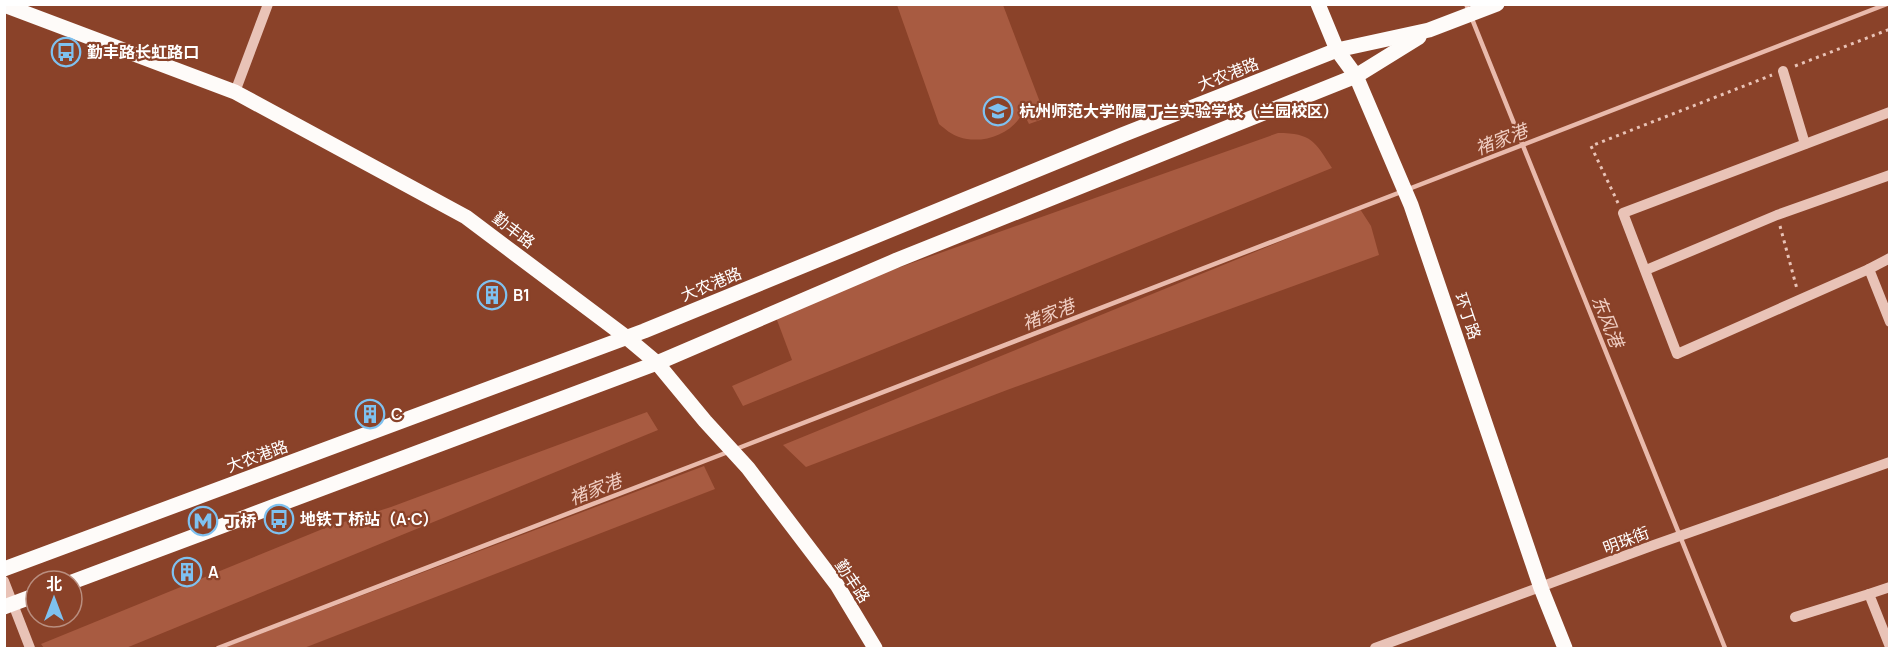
<svg xmlns="http://www.w3.org/2000/svg" width="1894" height="653" font-family="Manrope,'Noto Sans SC',sans-serif">
	<rect width="100%" height="100%" fill="#8a4229"/>
	<g fill="#a85b41">
		<path d="M897 5H1003L1046 118 1029 124 1023 112C1013 134 982 145 959 137 952 135 945 129 939 124Z"/>
		<path d="M1278 133C1312 133 1315 142 1332 168L743 406 732 386 792 360 774 312Z"/>
		<polygon points="1360,209 1371,226 1379,255 1007,390 806,467 783,445"/>
		<polygon points="647,412 658,430 126,648 44,648 41,644 325,528 391,507"/>
		<polygon points="704,466 715,489 304,648 223,648"/>
	</g>
	<g fill="none" stroke-linecap="round" stroke-linejoin="round">
		<g stroke="#e9baac" stroke-width="4.5">
			<polyline points="1466,4 1725,648"/>
			<polyline points="736,449 1887,4"/>
			<polyline points="218,648 728,452"/>
		</g>
		<g stroke="#e9c3b7" stroke-width="3" stroke-dasharray="3 4.5" stroke-linecap="butt">
			<polyline points="1795,66 1890,29"/>
			<polyline points="1618,203 1591,146 1772,75"/>
			<polyline points="1780,226 1797,289"/>
		</g>
		<g stroke="#e9c3b7" stroke-width="10">
			<polyline points="1783,71 1805,144"/>
			<polyline points="235,92 268,4"/>
			<polyline points="1890,112 1623,213 1677,354 1869,269 1890,322"/>
			<polyline points="1869,269 1890,258"/>
			<polyline points="1646,270 1777,215 1890,175"/>
			<polyline points="4,581 30,648"/>
			<polyline points="1890,587 1869,594 1890,647"/>
			<polyline points="1795,617 1869,594"/>
			<polyline points="1375,648 1654,545 1890,462"/>
		</g>
		<g stroke="#fefbf9" stroke-width="15">
			<polyline points="1318,4 1337,50 1356,76 1411,205 1541,588 1565,648"/>
			<polyline points="4,5 235,92 466,217 626,337 657,363 705,421 748,468 837,585 875,648"/>
			<polyline points="4,569 644,331 1122,135 1337,50 1429,30 1497,4"/>
			<polyline points="72,582 657,363 897,260 1356,76 1419,37"/>
			<polyline points="4,607 36,595"/>
		</g>
	</g>
	<defs>
		<g id="bus-ring" transform="scale(1.5)"><circle r="9.5" fill="#8a4229" stroke="#7ec1f0" stroke-width="1.5"/><path d="M-5-6H5V4H4V6H2V4H-2V6H-4V4H-5ZM-3.5-4V0h7V-4ZM-3.5 1.2v1.5H-2V1.2ZM2 1.2v1.5H3.5V1.2Z" fill="#7ec1f0"/></g>
		<g id="school-ring" transform="scale(1.5)"><circle r="9.5" fill="#8a4229" stroke="#7ec1f0" stroke-width="1.5"/><path d="M0-5L7-2L0 1L-7-2ZM-4 1L0 2.5L4 1V4Q0 6-4 4Z" fill="#7ec1f0"/></g>
		<g id="building-ring" transform="scale(1.5)"><circle r="9.5" fill="#8a4229" stroke="#7ec1f0" stroke-width="1.5"/><path d="M-4-6H4V6H1V3H-1V6H-4ZM-2.5-4.3h1.7v1.8h-1.7ZM.8-4.3h1.7v1.8H.8ZM-2.5-1h1.7V.8h-1.7ZM.8-1h1.7V.8H.8Z" fill="#7ec1f0"/></g>
		<g id="metro-ring" transform="scale(1.5)"><circle r="9.5" fill="#8a4229" stroke="#7ec1f0" stroke-width="1.5"/><path d="M-5.5 5V-5H-3L0 0L3-5H5.5V5H3V-.5L0 4L-3-.5V5Z" fill="#7ec1f0"/></g>
	</defs>
	<g fill-rule="evenodd">
		<use href="#bus-ring" x="66" y="52"/>
		<use href="#school-ring" x="998" y="111"/>
		<use href="#building-ring" x="492" y="295"/>
		<use href="#building-ring" x="370" y="414"/>
		<use href="#bus-ring" x="279" y="519"/>
		<use href="#metro-ring" x="203" y="521"/>
		<use href="#building-ring" x="187" y="572"/>
	</g>
	<g text-anchor="middle" dominant-baseline="central" stroke-width="4.5" stroke-linejoin="round" paint-order="stroke">
		<g font-size="16" font-weight="bold" fill="#fff" stroke="#8a4229" text-anchor="start">
			<text x="87" y="52">勤丰路长虹路口</text>
			<text x="1019" y="111">杭州师范大学附属丁兰实验学校（兰园校区）</text>
			<text x="513" y="295">B1</text>
			<text x="391" y="414">C</text>
			<text x="300" y="519">地铁丁桥站（A·C）</text>
			<text x="224" y="521">丁桥</text>
			<text x="208" y="572">A</text>
		</g>
		<g font-size="16" fill="#fff" stroke="#8a4229">
			<text transform="translate(1228 74) rotate(-21)">大农港路</text>
			<text transform="translate(514 230) rotate(37)">勤丰路</text>
			<text transform="translate(711 284) rotate(-22)">大农港路</text>
			<text transform="translate(1468 316) rotate(71)">环丁路</text>
			<text transform="translate(257 456) rotate(-20)">大农港路</text>
			<text transform="translate(1626 540) rotate(-21)">明珠街</text>
			<text transform="translate(853 581) rotate(56)">勤丰路</text>
		</g>
		<g font-size="18" font-style="italic" fill="#f0cec3" stroke="#8a4229">
			<text transform="translate(1501 139) rotate(-21)">褚家港</text>
			<text transform="translate(1048 314) rotate(-21)">褚家港</text>
			<text transform="translate(1608 321) rotate(68)">东风港</text>
			<text transform="translate(595 489) rotate(-21)">褚家港</text>
		</g>
	</g>
	<rect width="1894" height="653" fill="none" stroke="#ffffff" stroke-width="12"/>
	<g transform="translate(54 599)"><circle r="28" fill="#8a4229" stroke="#b98e7f" stroke-width="1.5"/>
	<path d="M0-4.5L10 22L0 15L-10 22Z" fill="#7ec1f0"/>
	<text y="-9" font-size="16" font-weight="bold" text-anchor="middle" fill="#ffffff">北</text>
	</g>
</svg>
